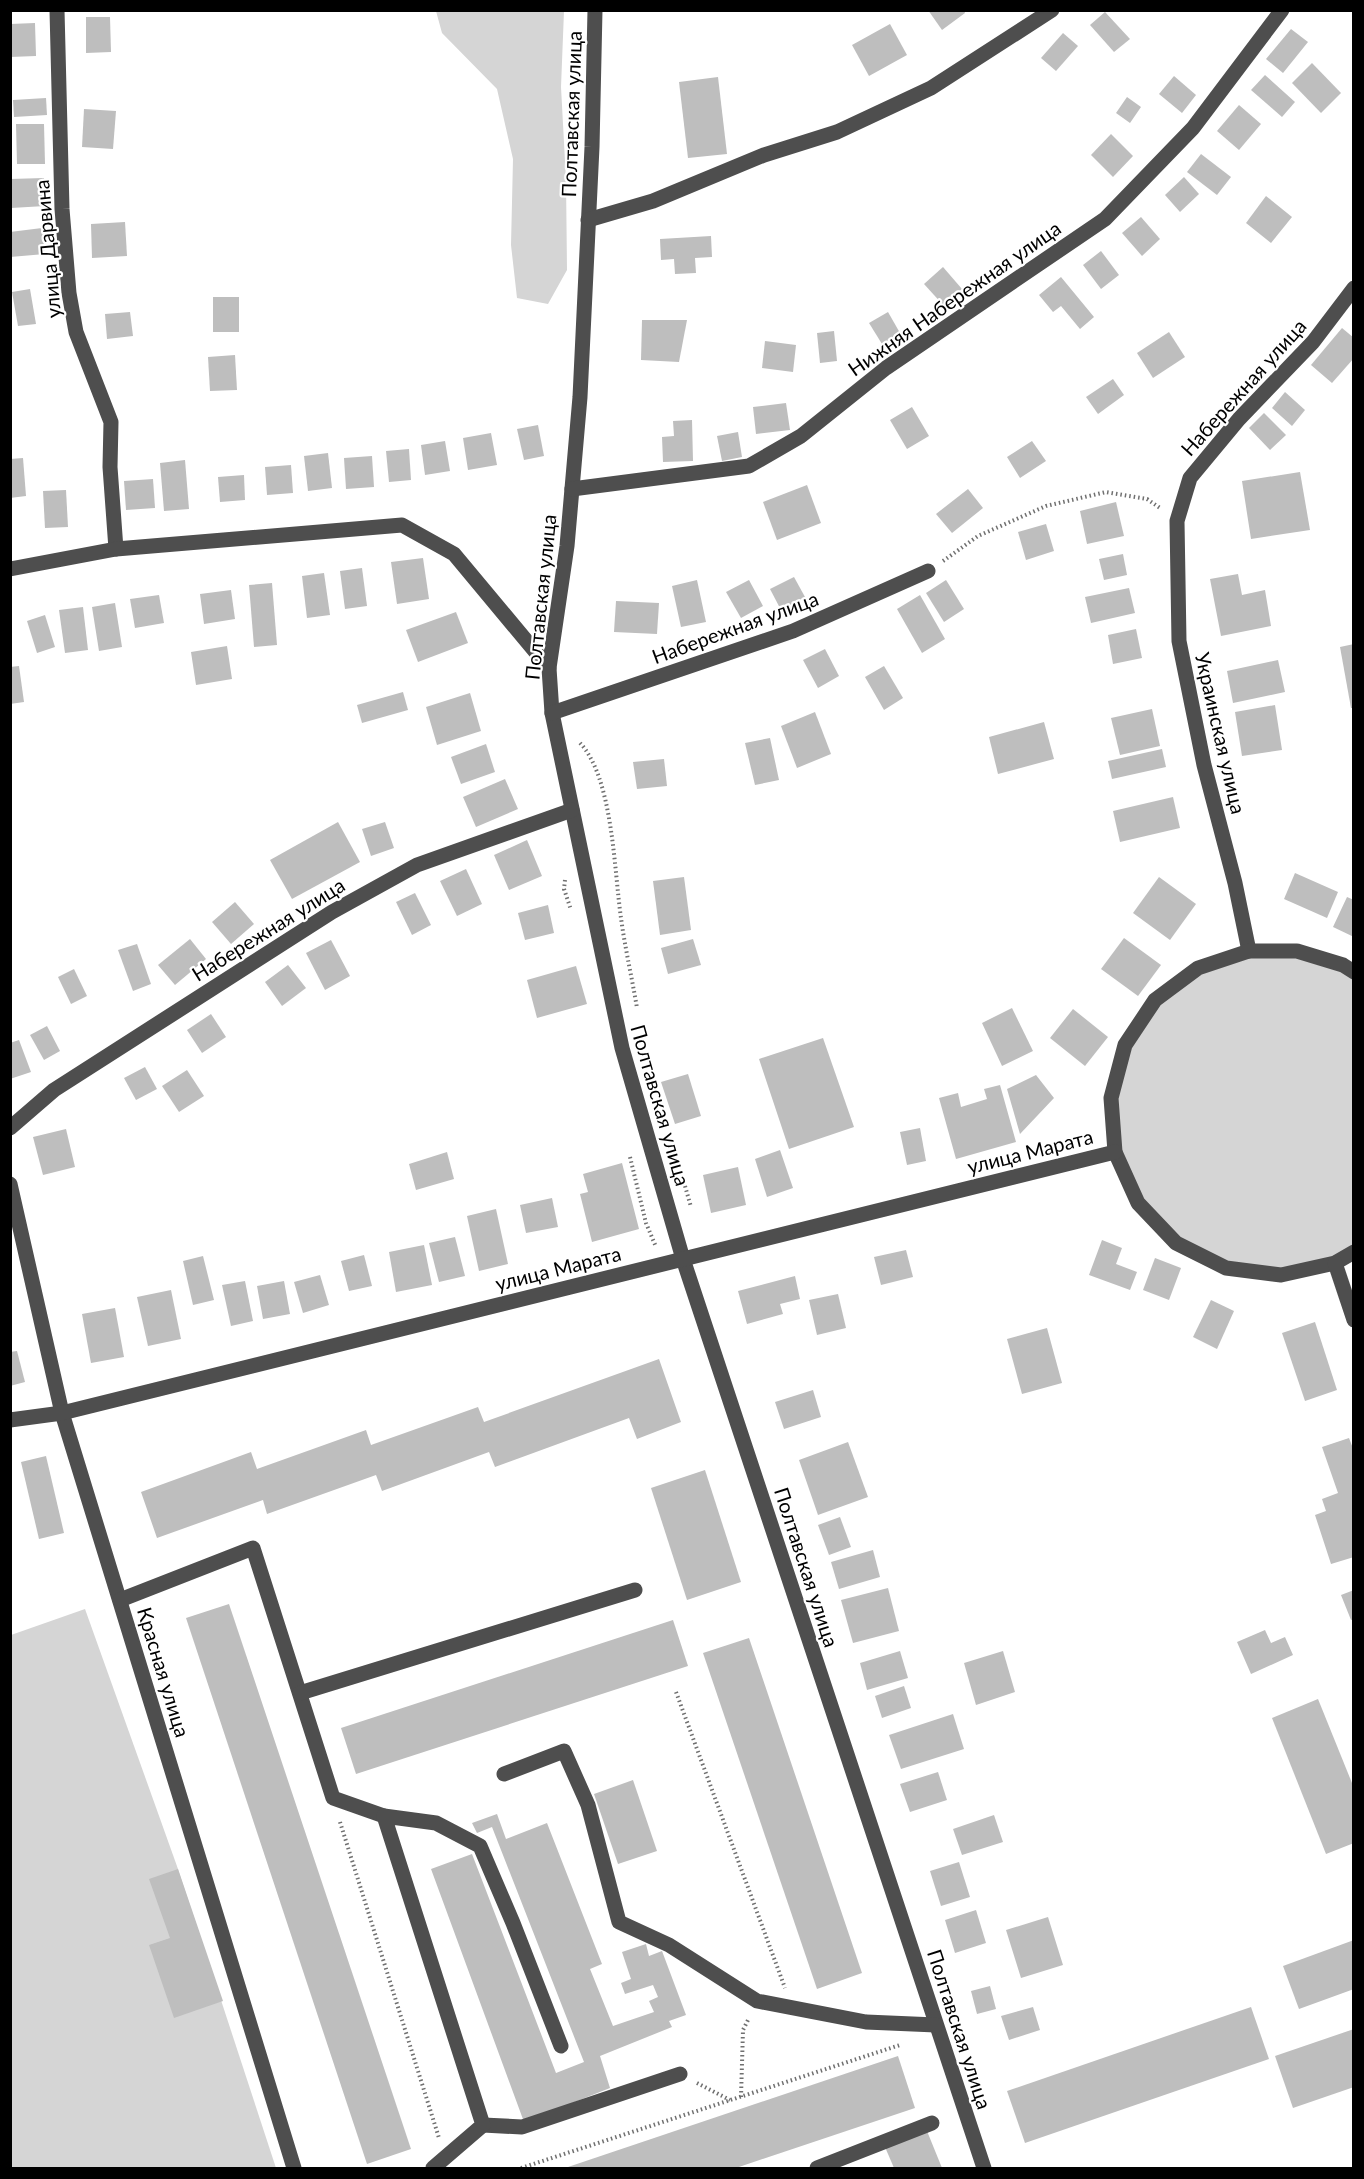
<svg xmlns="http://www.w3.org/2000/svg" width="1364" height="2179" font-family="Lato,sans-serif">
	<rect width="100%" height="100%" fill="#fff"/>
	<g fill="#d5d5d5">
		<polygon points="436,11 564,11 561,87 566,180 567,270 548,304 517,298 511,245 513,159 497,89 442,33"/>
		<polygon points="1249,951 1297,951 1354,972 1353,1252 1281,1275 1226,1268 1176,1243 1138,1203 1115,1152 1111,1098 1125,1045 1155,1000 1198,968"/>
		<polygon points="85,1609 178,1869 276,2168 11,2168 11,1635"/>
	</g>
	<g fill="#bebebe">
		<polygon points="928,10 964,10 965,13 942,30"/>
		<polygon points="1105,12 1130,39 1114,52 1090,25"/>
		<polygon points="86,17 110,17 111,52 86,53"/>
		<polygon points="35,23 36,56 10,57 10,24"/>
		<polygon points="890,24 907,55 869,76 852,45"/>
		<polygon points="1291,29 1308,42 1283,73 1266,59"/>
		<polygon points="1063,33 1078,46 1056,71 1041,58"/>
		<polygon points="1312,63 1341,93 1321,113 1292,83"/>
		<polygon points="1265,75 1295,102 1282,117 1251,90"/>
		<polygon points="1174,76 1196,95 1182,113 1159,94"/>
		<polygon points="718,77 727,154 688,158 679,82"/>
		<polygon points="1127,97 1141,107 1130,123 1116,113"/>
		<polygon points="46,98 47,115 14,117 13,100"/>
		<polygon points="1239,105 1261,124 1239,150 1217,131"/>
		<polygon points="84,109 116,111 113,149 82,147"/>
		<polygon points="16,124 44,124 45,164 17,164"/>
		<polygon points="1111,134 1133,156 1113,177 1091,155"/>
		<polygon points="1201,154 1231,177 1217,195 1187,172"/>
		<polygon points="1184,177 1199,194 1180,212 1165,195"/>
		<polygon points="44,178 45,206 11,208 10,179"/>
		<polygon points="1266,196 1292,217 1271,243 1246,223"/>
		<polygon points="1141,217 1160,239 1142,256 1122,233"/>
		<polygon points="125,222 127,256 92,258 91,224"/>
		<polygon points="42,228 45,254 10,257 10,232"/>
		<polygon points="711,236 712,257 695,258 696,273 675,274 674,259 661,260 660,239"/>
		<polygon points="1101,251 1119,275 1101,289 1083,265"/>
		<polygon points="943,267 962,289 944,306 924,284"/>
		<polygon points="1061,277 1094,317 1080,329 1061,306 1053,312 1039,295"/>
		<polygon points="30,289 36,324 18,326 12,292"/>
		<rect x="213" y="297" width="26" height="35"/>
		<polygon points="130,312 133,336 107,339 105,314"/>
		<polygon points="888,312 900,333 882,344 869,323"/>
		<polygon points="642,320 687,320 679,362 641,360"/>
		<polygon points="1342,328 1354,338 1354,358 1332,383 1311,365"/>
		<polygon points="834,331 837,361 820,363 817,333"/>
		<polygon points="1169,332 1185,357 1153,378 1137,353"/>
		<polygon points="765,341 796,345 793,372 762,368"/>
		<polygon points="235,355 237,390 210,391 208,357"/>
		<polygon points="1113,379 1124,395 1098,414 1086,397"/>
		<polygon points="1285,392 1305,410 1292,426 1272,408"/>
		<polygon points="786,403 790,430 756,434 753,407"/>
		<polygon points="912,407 929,436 907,449 890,420"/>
		<polygon points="1264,413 1286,435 1270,450 1249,428"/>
		<polygon points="692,420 693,461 663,462 662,437 674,436 673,421"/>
		<polygon points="538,425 544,456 524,460 517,429"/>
		<polygon points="738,432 742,457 722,461 717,436"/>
		<polygon points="491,433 497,465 468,470 463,438"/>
		<polygon points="445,441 450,471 425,475 421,445"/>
		<polygon points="1032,441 1046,461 1020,478 1007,457"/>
		<polygon points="409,449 411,480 389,482 386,451"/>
		<polygon points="328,453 332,488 308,491 304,456"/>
		<polygon points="372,456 374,487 346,489 344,458"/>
		<polygon points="23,458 26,496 10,498 10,459"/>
		<polygon points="185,460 189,509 164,511 160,463"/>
		<polygon points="291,465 293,493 267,495 265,467"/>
		<polygon points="1300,472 1310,530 1251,539 1242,481"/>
		<polygon points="244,475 245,500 220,502 218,477"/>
		<polygon points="153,479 155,508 126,510 124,481"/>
		<polygon points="807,485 821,523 777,540 763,502"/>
		<polygon points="968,489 983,508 952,533 936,514"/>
		<polygon points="66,490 68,527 45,528 43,491"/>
		<polygon points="1116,502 1124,536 1087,544 1080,511"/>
		<polygon points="1046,524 1054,551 1026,560 1018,532"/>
		<polygon points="1123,554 1127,575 1104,580 1099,559"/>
		<polygon points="423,558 429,599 397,604 391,562"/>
		<polygon points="362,568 367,606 345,609 340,571"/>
		<polygon points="324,573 330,615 307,618 302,576"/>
		<polygon points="1238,574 1242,595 1265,590 1271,626 1221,636 1210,579"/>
		<polygon points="794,577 805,597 781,610 770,589"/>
		<polygon points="697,580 706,622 681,627 672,586"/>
		<polygon points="749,580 763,606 741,618 726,592"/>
		<polygon points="946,580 964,609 944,622 926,593"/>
		<polygon points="272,583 277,645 254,647 249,585"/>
		<polygon points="1129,588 1135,613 1091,623 1085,597"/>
		<polygon points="231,590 235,619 204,624 200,594"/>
		<polygon points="159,595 164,623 135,628 130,599"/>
		<polygon points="920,595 945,639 922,653 897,609"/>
		<polygon points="616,601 659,603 657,634 614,632"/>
		<polygon points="115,603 122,647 99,651 92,607"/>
		<polygon points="83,607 88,650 65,653 59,610"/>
		<polygon points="456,612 468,643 418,662 406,630"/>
		<polygon points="45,615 55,647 37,653 27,621"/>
		<polygon points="1136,629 1142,658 1113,664 1108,635"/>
		<polygon points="1354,644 1354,708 1351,708 1340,647"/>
		<polygon points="227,646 232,679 196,685 191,652"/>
		<polygon points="825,649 839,676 818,688 803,660"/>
		<polygon points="1278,660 1285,692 1233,703 1227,671"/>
		<polygon points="19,666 24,702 10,704 10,667"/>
		<polygon points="884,666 903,698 884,710 865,677"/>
		<polygon points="403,692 408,710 362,723 357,705"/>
		<polygon points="470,693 481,731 437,745 426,707"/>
		<polygon points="1275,705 1282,750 1242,756 1235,712"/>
		<polygon points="1152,709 1160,746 1120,755 1111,718"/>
		<polygon points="815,712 831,754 797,768 781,726"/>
		<polygon points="1044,722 1054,759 998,774 989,737"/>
		<polygon points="770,738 779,780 755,785 745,743"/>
		<polygon points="486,744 495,772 461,784 451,757"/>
		<polygon points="1162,749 1166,767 1112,779 1108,761"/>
		<polygon points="664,759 667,786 637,789 633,762"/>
		<polygon points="505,779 518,809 476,827 463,797"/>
		<polygon points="1173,797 1180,828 1120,842 1113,811"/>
		<polygon points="338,822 360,862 292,899 270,860"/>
		<polygon points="385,822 394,848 371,856 362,829"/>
		<polygon points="527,840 542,876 509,890 494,855"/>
		<polygon points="466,869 482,904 457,916 440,881"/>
		<polygon points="1295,873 1338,892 1327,918 1284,899"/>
		<polygon points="684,877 691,930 660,935 653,881"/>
		<polygon points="1159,877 1196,904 1170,940 1133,913"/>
		<polygon points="415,893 431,925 412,935 396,902"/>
		<polygon points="1347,897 1354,900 1354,937 1333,927"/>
		<polygon points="235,902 254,924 231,944 212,922"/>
		<polygon points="548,905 554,933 525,940 518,913"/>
		<polygon points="1124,938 1161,965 1138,996 1101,969"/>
		<polygon points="190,939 206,959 175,985 158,965"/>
		<polygon points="693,939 701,965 668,974 661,948"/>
		<polygon points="331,940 350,976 325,990 306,953"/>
		<polygon points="137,944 151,984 133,991 118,950"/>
		<polygon points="288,965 306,988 282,1006 265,982"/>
		<polygon points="576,966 587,1004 537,1018 527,980"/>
		<polygon points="74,969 87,996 71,1004 58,977"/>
		<polygon points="1012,1008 1033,1051 1002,1066 982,1023"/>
		<polygon points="1073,1009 1108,1037 1085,1066 1050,1038"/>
		<polygon points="211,1014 226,1037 202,1053 187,1030"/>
		<polygon points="47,1026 60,1051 44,1060 30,1035"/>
		<polygon points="823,1038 854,1127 789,1149 759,1059"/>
		<polygon points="19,1040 31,1072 10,1079 10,1043"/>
		<polygon points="145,1067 157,1089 136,1100 124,1078"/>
		<polygon points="187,1070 204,1096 179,1112 162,1086"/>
		<polygon points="688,1074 701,1116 675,1124 661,1082"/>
		<polygon points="1036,1075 1054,1098 1020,1134 1007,1089"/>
		<polygon points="1000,1085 1016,1142 956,1159 939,1098 958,1093 961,1107 987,1099 984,1089"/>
		<polygon points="920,1128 926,1161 907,1165 900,1132"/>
		<polygon points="66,1129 75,1167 43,1175 33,1137"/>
		<polygon points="780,1150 793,1188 767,1197 755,1159"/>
		<polygon points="447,1152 454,1179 416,1190 409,1164"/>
		<polygon points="622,1163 639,1229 592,1242 580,1194 588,1192 583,1174"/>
		<polygon points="738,1167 746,1205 711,1213 703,1175"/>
		<polygon points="552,1198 558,1227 526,1233 520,1205"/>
		<polygon points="496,1209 508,1264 479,1271 467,1216"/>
		<polygon points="455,1237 465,1276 439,1282 429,1243"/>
		<polygon points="1102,1240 1122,1248 1116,1264 1137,1272 1130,1290 1089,1275"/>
		<polygon points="424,1245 432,1285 396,1292 389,1252"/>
		<polygon points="906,1250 913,1277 881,1285 874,1257"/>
		<polygon points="364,1255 372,1286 349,1291 341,1261"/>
		<polygon points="203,1256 214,1300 193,1305 183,1261"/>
		<polygon points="1155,1258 1181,1268 1169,1300 1143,1290"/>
		<polygon points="320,1275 329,1305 303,1313 294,1282"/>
		<polygon points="795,1276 800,1299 780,1304 783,1314 747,1324 738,1291"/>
		<polygon points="245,1281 253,1321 231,1326 222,1285"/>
		<polygon points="284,1281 290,1314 263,1319 257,1286"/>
		<polygon points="171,1290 181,1339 148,1346 137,1297"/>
		<polygon points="838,1294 846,1328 817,1335 809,1300"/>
		<polygon points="1211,1300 1234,1311 1217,1349 1193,1337"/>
		<polygon points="115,1308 124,1357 91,1363 82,1314"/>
		<polygon points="1315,1322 1337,1390 1305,1401 1282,1333"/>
		<polygon points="1047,1328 1062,1383 1022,1394 1007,1339"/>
		<polygon points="17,1351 25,1382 10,1386 10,1352"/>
		<polygon points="659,1359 681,1422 637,1439 629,1418 495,1467 489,1452 382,1491 376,1475 267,1514 263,1500 157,1538 141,1492 251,1452 257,1469 366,1430 371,1445 478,1407 484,1422"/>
		<polygon points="813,1390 821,1417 784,1429 775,1402"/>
		<polygon points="1349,1438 1354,1451 1354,1557 1331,1564 1315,1515 1326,1511 1322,1499 1338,1493 1322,1447"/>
		<polygon points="848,1442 868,1497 818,1515 799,1460"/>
		<polygon points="46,1456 64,1533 39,1539 21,1462"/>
		<polygon points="705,1470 741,1582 687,1600 651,1488"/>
		<polygon points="840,1517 851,1547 829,1555 818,1525"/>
		<polygon points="873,1550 880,1577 839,1589 831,1562"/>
		<polygon points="888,1588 899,1631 853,1643 841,1600"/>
		<polygon points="1354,1590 1354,1619 1351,1620 1341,1595"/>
		<polygon points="229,1604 411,2149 367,2164 186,1618"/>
		<polygon points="673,1620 688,1666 356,1774 341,1728"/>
		<polygon points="1265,1630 1271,1643 1285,1637 1293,1655 1251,1674 1237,1642"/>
		<polygon points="749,1638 862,1973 817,1989 703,1653"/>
		<polygon points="900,1651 908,1678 867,1690 860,1663"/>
		<polygon points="1003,1651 1015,1692 976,1705 964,1663"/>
		<polygon points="904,1686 911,1708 882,1718 875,1696"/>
		<polygon points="1318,1699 1354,1788 1354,1843 1326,1854 1272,1718"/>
		<polygon points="953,1714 964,1749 901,1769 889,1735"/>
		<polygon points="938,1772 947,1800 910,1812 900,1784"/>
		<polygon points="633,1780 657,1851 618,1864 594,1794"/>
		<polygon points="497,1814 506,1839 547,1823 602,1964 590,1969 613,2026 654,2012 649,2001 658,1997 653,1985 625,1994 621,1983 631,1979 622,1952 646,1944 649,1956 662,1951 686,2015 669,2021 672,2027 600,2056 610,2088 524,2122 431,1869 472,1854 556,2073 584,2062 492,1827 477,1833 472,1823"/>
		<polygon points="994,1815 1003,1842 962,1855 953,1829"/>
		<polygon points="959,1862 970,1897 941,1906 930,1871"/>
		<polygon points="178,1869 223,2001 174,2018 149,1945 170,1938 149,1879"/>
		<polygon points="976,1910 986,1943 955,1953 945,1920"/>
		<polygon points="1048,1917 1063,1965 1021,1978 1006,1930"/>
		<polygon points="1354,1940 1354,1989 1299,2009 1283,1966"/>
		<polygon points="990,1986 996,2009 977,2014 971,1991"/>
		<polygon points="1033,2007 1040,2030 1009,2040 1001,2016"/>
		<polygon points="1251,2007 1269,2059 1025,2143 1007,2091"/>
		<polygon points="1354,2029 1354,2087 1293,2108 1275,2056"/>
		<polygon points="898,2056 915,2108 736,2168 565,2168"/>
		<polygon points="927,2131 942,2168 894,2168 885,2147"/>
	</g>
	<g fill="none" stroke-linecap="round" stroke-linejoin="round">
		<g stroke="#707070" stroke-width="4" stroke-dasharray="1.5 3" stroke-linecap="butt">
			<polyline points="943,561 978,536 1046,506 1106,492 1147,499 1160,508"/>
			<path d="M580 743C613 778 614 870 621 918 625 948 632 978 637 1008"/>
			<polyline points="565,880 564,889 571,910"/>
			<polyline points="630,1157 646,1223 656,1247"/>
			<polyline points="685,1186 691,1207"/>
			<polyline points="676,1692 785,1988"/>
			<polyline points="340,1822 439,2138"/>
			<polyline points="697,2083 730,2100"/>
			<polyline points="741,2097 743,2030 749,2018"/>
			<polyline points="521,2168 900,2045"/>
		</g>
		<g stroke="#4e4e4e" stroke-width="15">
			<polyline points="57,10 62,209 69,293 76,332 111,422 110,467 116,549"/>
			<polyline points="595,10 592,147 580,397 567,546 549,668 552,713 622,1048 683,1259 984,2168"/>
			<polyline points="588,220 653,201 764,155 837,132 931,88 1052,10"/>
			<polyline points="572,489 749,466 801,436 886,368 1105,219 1193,128 1282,10"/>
			<polyline points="10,569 116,549 402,525 454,554 549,668"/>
			<polyline points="552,713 793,631 928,571"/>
			<polyline points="1249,951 1235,883 1204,765 1179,641 1177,521 1190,478 1239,419 1313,342 1354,288"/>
			<polyline points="1354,972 1343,965 1297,951 1249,951 1198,968 1155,1000 1125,1045 1111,1098 1115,1152 1138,1203 1176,1243 1226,1268 1281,1275 1335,1263 1354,1252"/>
			<polyline points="10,1128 54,1090 332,912 417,865 572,810"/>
			<polyline points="10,1184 62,1413 294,2168"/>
			<polyline points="1335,1263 1354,1320"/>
			<polyline points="10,1420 62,1413 1115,1152"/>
			<polyline points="120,1600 253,1548 333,1798 384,1816"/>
			<polyline points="300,1693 635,1590"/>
			<polyline points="504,1774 564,1751 588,1805 619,1922 669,1945 757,2001 866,2022 936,2025"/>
			<polyline points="483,2125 522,2127 680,2074"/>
			<polyline points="433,2168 483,2125 384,1816 436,1823 480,1846 513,1923 561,2046"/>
			<polyline points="817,2168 932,2123"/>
		</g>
	</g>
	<g text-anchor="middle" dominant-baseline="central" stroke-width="4.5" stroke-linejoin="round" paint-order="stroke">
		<g font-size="20" fill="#000" stroke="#fff">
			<text transform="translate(571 114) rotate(-88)">Полтавская улица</text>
			<text transform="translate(47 249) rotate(-95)">улица Дарвина</text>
			<text transform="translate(954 298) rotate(-35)">Нижняя Набережная улица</text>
			<text transform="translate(1243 387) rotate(-48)">Набережная улица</text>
			<text transform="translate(540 597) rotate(-84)">Полтавская улица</text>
			<text transform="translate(735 627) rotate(-20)">Набережная улица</text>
			<text transform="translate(1221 733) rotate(77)">Украинская улица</text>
			<text transform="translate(268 929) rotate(-32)">Набережная улица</text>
			<text transform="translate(661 1105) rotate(74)">Полтавская улица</text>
			<text transform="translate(1030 1151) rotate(-14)">улица Марата</text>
			<text transform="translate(558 1268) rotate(-14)">улица Марата</text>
			<text transform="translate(807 1567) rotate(72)">Полтавская улица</text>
			<text transform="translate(164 1672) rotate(73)">Красная улица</text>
			<text transform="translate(960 2029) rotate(72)">Полтавская улица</text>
		</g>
	</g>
	<rect width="1364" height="2179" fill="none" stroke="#000000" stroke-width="24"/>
</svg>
